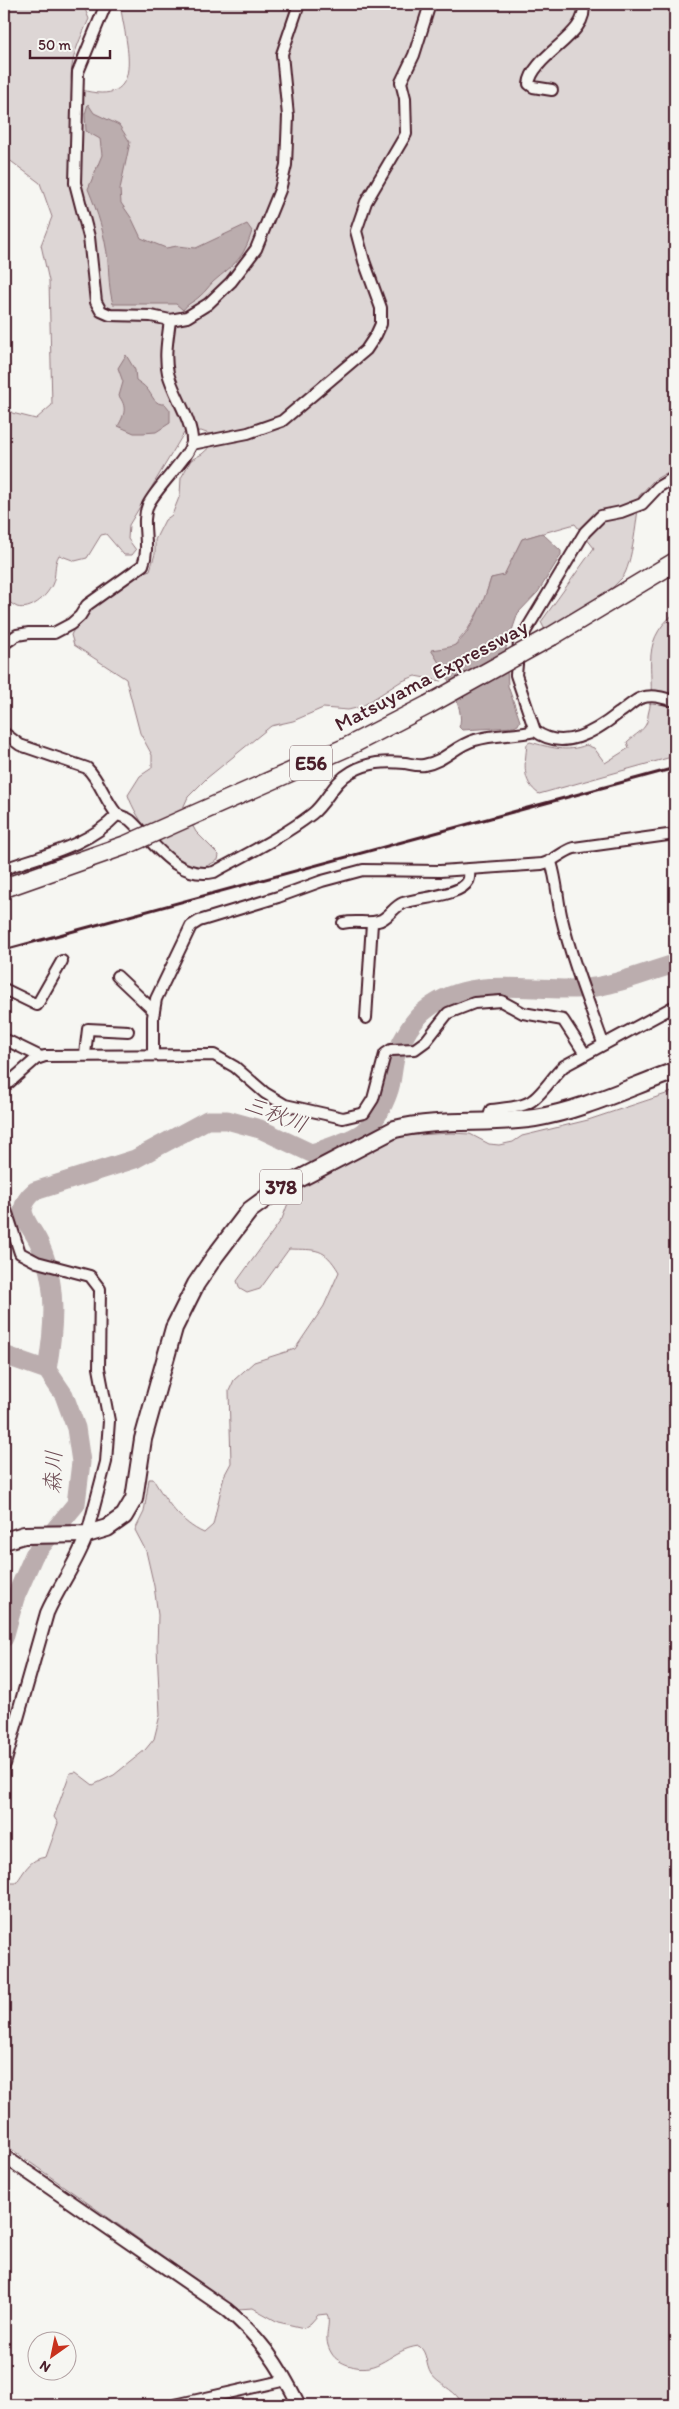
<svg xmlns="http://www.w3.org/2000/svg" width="679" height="2409" font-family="Itim,'Klee One',sans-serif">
	<rect width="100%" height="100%" fill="#f6f6f2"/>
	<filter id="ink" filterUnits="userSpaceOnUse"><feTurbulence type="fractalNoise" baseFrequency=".02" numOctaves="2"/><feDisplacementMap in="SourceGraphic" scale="10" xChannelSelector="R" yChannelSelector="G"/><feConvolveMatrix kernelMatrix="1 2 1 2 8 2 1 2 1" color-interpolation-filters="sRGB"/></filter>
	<g filter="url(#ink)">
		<g fill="#ddd6d5" stroke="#947a80">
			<path d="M9 4H83L89 19C79 41 68 63 72 87 149 113 127 49 120 4H675V468L654 480 639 496C638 512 632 567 622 578 603 600 570 615 545 630L541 622 594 548 575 524 522 539 504 576 491 578 484 601 468 629 455 645 446 672 441 681 415 676 400 682 361 707 348 710 323 708 293 721 271 726 207 778 188 797 183 808 196 832 219 855 218 860C211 864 204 868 196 868 169 868 135 817 128 795L140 776 152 768V755L140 733 126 679 74 645 71 635C81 612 125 577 150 570L155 554V540L165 520 172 515 180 495 181 478 191 460 202 454 215 442V436L201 431 184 433 129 525 128 539 136 550 132 555H124L106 534 101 535 87 558 75 561 59 555C53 565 57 575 52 585 46 597 31 611 17 607 13 605 8 601 4 598V402L12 413 36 419 52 405 49 281 41 245 52 217 40 183 4 156V28Z"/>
			<path d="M675 613V756L539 794C521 781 525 764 527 744L530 742C549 747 567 753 586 745L594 748 605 763 629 748 627 742C632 737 641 732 645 726 647 723 648 718 648 715 659 675 635 645 675 613Z"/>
			<path d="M675 1091V2405H459L460 2400C452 2388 439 2385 431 2374 425 2364 428 2353 419 2346 390 2349 380 2376 348 2365 342 2363 335 2359 332 2354 321 2337 332 2326 327 2314L318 2315 311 2323 304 2328 278 2322 253 2308 238 2309 4 2144V1920L7 1912 4 1905V1883H16C25 1871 29 1859 46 1857L58 1823 54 1817 70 1773 76 1772 93 1785 114 1775 145 1750 154 1739 160 1715 157 1647 158 1615 154 1586 146 1551 135 1530 144 1512 149 1479H153C166 1501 181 1523 204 1533L213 1525 224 1476 231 1463 229 1391 234 1380 254 1362 295 1349 324 1306 339 1272C324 1247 317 1250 289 1249L260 1289 247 1293 240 1289 237 1281 282 1219 290 1198 299 1188 400 1136 451 1133 470 1134 489 1144 499 1145 513 1142 522 1136 588 1120Z"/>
		</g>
		<g fill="#bbadae" stroke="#8e747a">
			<path d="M88 104 94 113 119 125 130 142 120 189 121 203 132 219 141 238 166 248 177 246 196 248 247 224 252 231C243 260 235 263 213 282 209 286 205 292 200 296 194 302 188 303 183 310L176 304H113C109 289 109 276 108 261 105 235 98 213 88 189L102 155 100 139 86 131 85 114Z"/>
			<path d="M126 355 135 370 136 380C140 383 144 385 147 389 153 396 154 405 165 404L170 410V423L156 432 143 433H134L118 426C125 414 127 407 119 396L123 382 118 368Z"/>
			<path d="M542 533 561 551V555L538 592 518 613 506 648 508 686 520 721 518 725 514 727 462 730 459 727C467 709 441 665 431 650 438 649 449 648 455 645 471 634 486 596 491 578L504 575 522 539Z"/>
		</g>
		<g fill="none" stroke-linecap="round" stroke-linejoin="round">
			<g stroke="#bbadae" stroke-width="19">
				<polyline points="4,1355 47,1370 64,1395 76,1428 81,1462 76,1504 34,1555 15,1598 4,1638"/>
				<path d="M47 1370C54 1328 58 1285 40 1245 36 1234 23 1221 23 1210 24 1202 29 1196 35 1191L135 1159 207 1120H227L260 1129 311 1153C323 1150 355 1139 364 1131 374 1123 384 1105 388 1093 393 1081 392 1067 396 1055 402 1039 413 1019 427 1009 475 971 540 996 595 987 622 983 649 971 675 964"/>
			</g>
			<g stroke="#4a1f2b" stroke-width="14">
				<g id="minor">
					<polyline points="106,4 78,72 75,183 89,237 96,302 101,311 110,315 151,316 170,320 187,317 208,304 231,282 256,249 280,190 286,165 288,116 282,54 299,4"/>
					<path d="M552 90 533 87 529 84C532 55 591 34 583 4"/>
					<polyline points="192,444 248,433 282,421 366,350 376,335 381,324 381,308 364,261 356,231 366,202 406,134 405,98 401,82 414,55 430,4"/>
					<path d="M675 477 658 487 642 504 621 512 601 516 585 532 519 642 516 675 535 731C563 752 595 732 619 713 626 709 634 700 641 698 654 694 663 698 675 701"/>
					<path d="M4 644 17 635 29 633H54L71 624 80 616 87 605 143 565C151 545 140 524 148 505 155 489 191 455 192 442 193 421 173 394 168 373 164 356 168 337 170 320"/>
					<path d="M4 733 20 745 87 768C100 781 105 800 116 813 120 817 126 817 130 820 154 842 176 880 214 872 247 854 282 837 312 814 327 802 333 782 351 772 368 762 385 761 405 763 411 764 418 766 424 765 444 762 456 745 475 740 494 734 515 736 535 731"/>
					<path d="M551 862C557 881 557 896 561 915 571 958 588 1001 603 1043"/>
					<path d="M4 869C43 855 88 846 117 815"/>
					<path d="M343 923C356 920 367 924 378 921 388 919 393 907 403 903 417 898 461 896 468 881 470 878 469 873 469 870"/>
					<polyline points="117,976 154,1011"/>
					<polyline points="4,989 37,1005 62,961"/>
					<polyline points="366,1018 372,923"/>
					<polyline points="4,1039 41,1057"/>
					<polyline points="85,1054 88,1029 128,1031"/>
					<path d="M153 1054V1017L156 999 191 926 199 921 278 897 322 881 363 870 440 871 542 864C555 861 561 852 574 848L675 834"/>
					<polyline points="4,1087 36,1059 45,1056 214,1055 235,1067 265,1093 285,1105 343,1118 364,1113 373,1099 385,1054 391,1050 415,1049 426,1041 448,1013 474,1003 501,1001 523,1013 563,1020 585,1054"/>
					<path d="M487 1123 491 1110C504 1108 524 1108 534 1099 545 1090 553 1076 564 1066L675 1006"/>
					<polyline points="4,1204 20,1253 37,1262 90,1276 100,1289 99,1368 109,1421 106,1462 87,1534"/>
					<polyline points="175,2405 286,2380"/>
				</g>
			</g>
			<g stroke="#4a1f2b" stroke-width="16">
				<g id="tertiary">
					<path d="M4 1764 47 1613C59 1586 77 1563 87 1534"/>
					<path d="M4 2156 226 2309C261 2338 279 2365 299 2405"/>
				</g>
			</g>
			<g stroke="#4a1f2b" stroke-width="20">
				<path id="trunk" d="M4 1541 24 1535 87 1534 107 1528 124 1516 134 1499 143 1439 174 1328 196 1284 215 1256 250 1210 276 1191 395 1129C440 1118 489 1125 535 1118 583 1110 630 1087 675 1071"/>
			</g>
			<g stroke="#4a1f2b" stroke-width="21">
				<g id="motorway">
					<polyline points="552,636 675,562"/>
					<polyline points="191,816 345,748 428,705"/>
				</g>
			</g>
			<use href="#minor" stroke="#f6f6f2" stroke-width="10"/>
			<use href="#tertiary" stroke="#f6f6f2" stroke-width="12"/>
			<use href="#trunk" stroke="#f6f6f2" stroke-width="16"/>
			<use href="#motorway" stroke="#f6f6f2" stroke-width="18"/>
			<polyline stroke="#4a1f2b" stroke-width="3" points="4,950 675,768"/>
			<g stroke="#4a1f2b" stroke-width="21" stroke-linecap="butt">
				<g id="motorway-bridge">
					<polyline points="428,705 552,636"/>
					<polyline points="4,888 126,845 191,816"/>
				</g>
			</g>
			<use href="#motorway-bridge" stroke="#f6f6f2" stroke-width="18"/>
		</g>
	</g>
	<g text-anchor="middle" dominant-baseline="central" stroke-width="4" stroke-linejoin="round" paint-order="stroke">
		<g fill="#f6f6f2" stroke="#7e6067" stroke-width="1">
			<rect x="290" y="745.5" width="42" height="35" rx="4"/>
			<rect x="260" y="1169.5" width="42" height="35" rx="4"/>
		</g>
		<g font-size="20" font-weight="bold" fill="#4a1f2b">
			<text x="311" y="763">E56</text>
			<text x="281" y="1187">378</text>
		</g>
		<g font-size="21" fill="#4a1f2b" stroke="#f6f6f2">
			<text transform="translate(431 675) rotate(-28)">Matsuyama Expressway</text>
		</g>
		<g font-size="22" font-style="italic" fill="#6c4a52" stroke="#f6f6f2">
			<text transform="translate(276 1114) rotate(21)">三秋川</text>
			<text transform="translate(53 1472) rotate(-88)">森川</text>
		</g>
	</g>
	<rect width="679" height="2409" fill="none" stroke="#f6f6f2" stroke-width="20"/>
	<rect x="10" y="10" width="659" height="2389" fill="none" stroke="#4a1f2b" stroke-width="2" filter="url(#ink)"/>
	<g transform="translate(52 2356) rotate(213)"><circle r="24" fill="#f6f6f2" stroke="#b1a0a2"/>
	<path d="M0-4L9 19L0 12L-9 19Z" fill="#c8321e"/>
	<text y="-8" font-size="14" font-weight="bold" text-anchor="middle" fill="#4a1f2b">N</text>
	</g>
	<path d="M30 50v8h80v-8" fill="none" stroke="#4a1f2b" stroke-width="2.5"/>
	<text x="38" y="50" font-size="15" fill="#4a1f2b" stroke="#f6f6f2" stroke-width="4" paint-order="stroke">50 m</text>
</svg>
